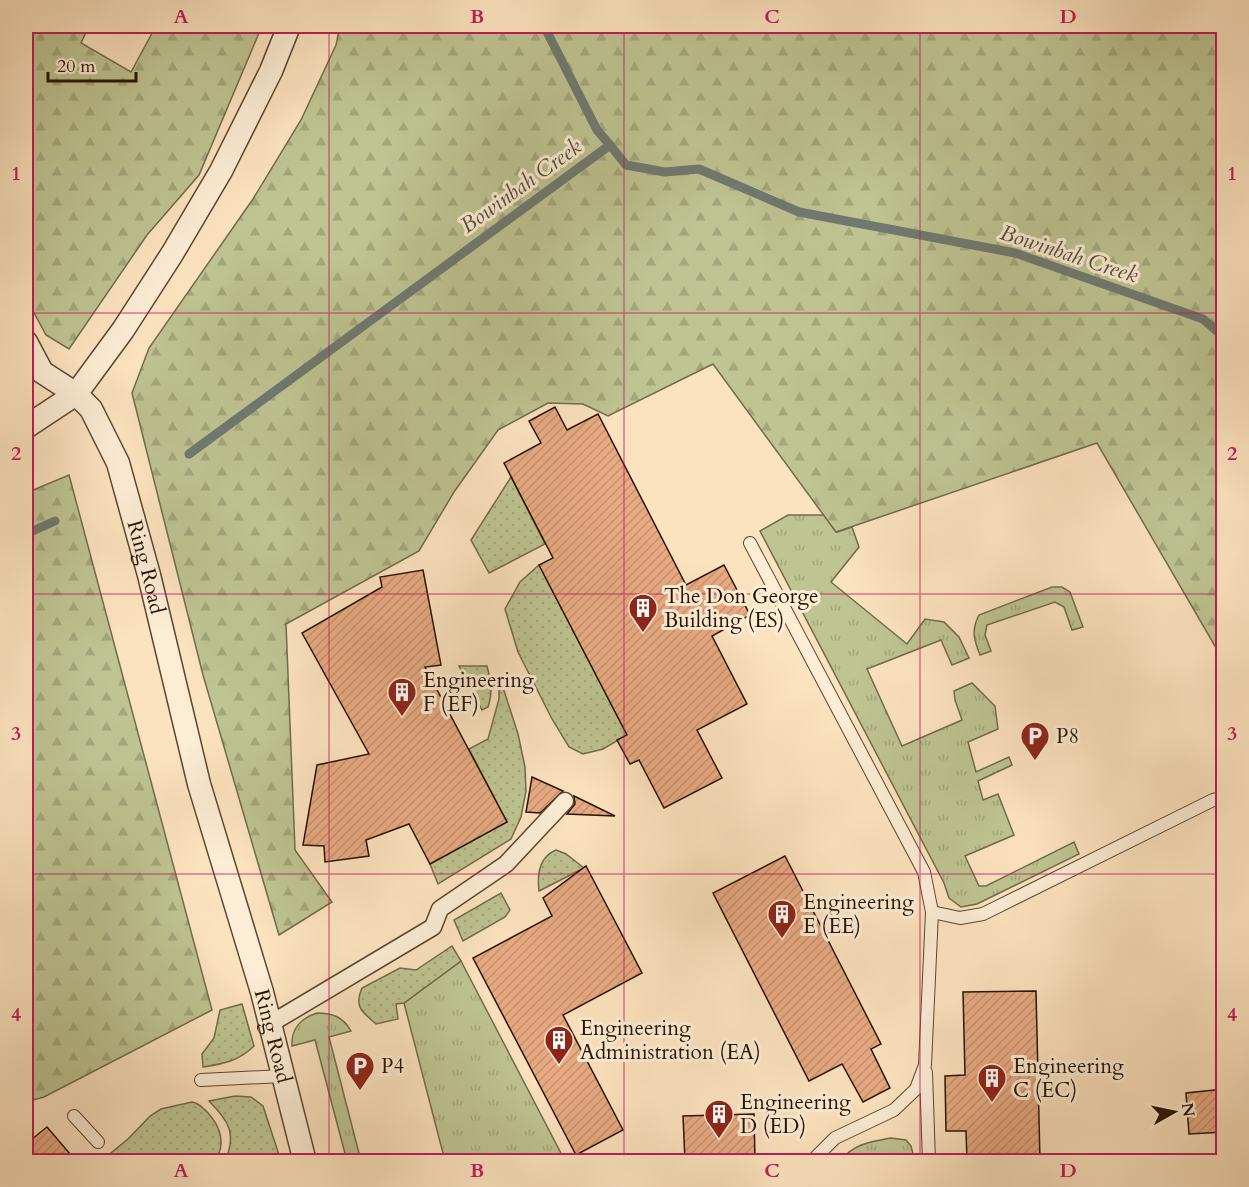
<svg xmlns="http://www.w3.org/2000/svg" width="1249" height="1187" font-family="Cardo,serif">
	<defs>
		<pattern id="grass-tufts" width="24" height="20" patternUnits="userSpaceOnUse" patternTransform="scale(1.5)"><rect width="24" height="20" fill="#bec492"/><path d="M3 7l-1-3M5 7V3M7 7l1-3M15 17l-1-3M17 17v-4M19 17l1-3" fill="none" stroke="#a3a77c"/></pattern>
		<pattern id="forest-firs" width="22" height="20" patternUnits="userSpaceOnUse" patternTransform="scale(1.5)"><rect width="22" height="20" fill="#bec492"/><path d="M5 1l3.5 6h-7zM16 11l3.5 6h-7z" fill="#a3a77c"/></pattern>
		<pattern id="garden-dots" width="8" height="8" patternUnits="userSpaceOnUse" patternTransform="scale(1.5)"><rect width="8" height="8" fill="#bec492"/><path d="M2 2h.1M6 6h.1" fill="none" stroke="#a3a77c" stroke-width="1.8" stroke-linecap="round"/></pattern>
		<pattern id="building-hatch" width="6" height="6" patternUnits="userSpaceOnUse" patternTransform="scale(1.5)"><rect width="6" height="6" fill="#e8aa83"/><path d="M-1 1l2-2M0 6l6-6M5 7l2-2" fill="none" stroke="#c7916f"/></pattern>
	</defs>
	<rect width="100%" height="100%" fill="#fce3bf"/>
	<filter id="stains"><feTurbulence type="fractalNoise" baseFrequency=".00333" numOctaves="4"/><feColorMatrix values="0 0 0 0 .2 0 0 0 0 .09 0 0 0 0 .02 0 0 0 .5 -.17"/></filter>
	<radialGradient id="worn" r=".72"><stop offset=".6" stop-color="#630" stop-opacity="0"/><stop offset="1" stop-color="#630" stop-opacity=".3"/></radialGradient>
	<g fill="url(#grass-tufts)" stroke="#726b4a" stroke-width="1.5">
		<polygon points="788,515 824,515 837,532 852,527 859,547 831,582 907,644 925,619 944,622 959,637 969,658 952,665 941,640 867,669 902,746 962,720 955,700 954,691 972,683 995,706 998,729 968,742 976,772 1009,757 1012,765 978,781 983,800 998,794 1014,835 965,856 979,886 986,886 1074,842 1079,854 977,904 961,907 949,898 944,883 760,531"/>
		<path d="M1052 587H1062L1070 592 1083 627 1072 630 1064 607 1055 602 987 625 985 635 991 651 980 655C974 640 971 630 979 615Z"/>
		<polygon points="461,961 565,1161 445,1161 404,1003"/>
		<path d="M317 1013C333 1013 343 1017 351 1031L329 1037 361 1161H347L315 1040 292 1046C291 1029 301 1018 317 1013Z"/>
		<path d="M891 1138 906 1140 911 1146 915 1161H840C854 1144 869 1142 891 1138Z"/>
	</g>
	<g fill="url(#forest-firs)" stroke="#726b4a" stroke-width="1.5">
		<polygon points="26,26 89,26 81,43 131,72 156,26 262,26 199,175 147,235 69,349 46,335 26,298"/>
		<polygon points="340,26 1223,26 1223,660 1097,443 836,532 713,364 608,416 583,404 548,403 498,430 454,492 419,551 286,624 295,850 332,902 279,935 203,675 132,393 149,348 253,199 301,120 336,45"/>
		<polygon points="69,475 212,1010 44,1097 26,1102 26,493"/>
	</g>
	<g fill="url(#garden-dots)" stroke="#726b4a" stroke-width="1.5">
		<polygon points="511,477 545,544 489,573 471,540"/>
		<polygon points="539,565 627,735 603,749 583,754 569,747 552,719 518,652 505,609 520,582"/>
		<path d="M459 666H487C491 681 493 692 488 707L482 710Z"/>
		<polygon points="499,675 518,734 525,767 526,791 521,817 511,839 438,884 430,864 507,822 469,749 488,739 499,699"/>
		<path d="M556 850 566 854 584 868 539 891C537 875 539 857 556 850Z"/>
		<polygon points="501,893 510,910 505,917 463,941 454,920"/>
		<path d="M452 946 461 961 404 1003 396 1004 398 1019 376 1024C362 1012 354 1007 362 988L400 968 416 970Z"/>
		<path d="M242 1004 254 1046C239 1061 223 1064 203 1067L202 1054 214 1038 220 1010Z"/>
		<path d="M235 1096 251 1097 263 1106 281 1161H225C237 1134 229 1121 209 1101Z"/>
		<path d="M192 1102C199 1103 203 1108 208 1113 221 1127 226 1145 215 1161H101L128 1139 150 1116 161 1109Z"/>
	</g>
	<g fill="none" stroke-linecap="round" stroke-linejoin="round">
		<g stroke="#707970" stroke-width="9">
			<polyline points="544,26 597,130 610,145"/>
			<polyline points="189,454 610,145 626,165 665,172 699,169 799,212 1015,253 1203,319 1224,337"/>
			<polyline points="26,534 55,521"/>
		</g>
	</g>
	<g fill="url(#building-hatch)" stroke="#271201" stroke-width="1.5">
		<polygon points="555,407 567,430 598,414 686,585 724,565 750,615 712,636 747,704 697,730 722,778 664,808 639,760 630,764 617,740 627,735 539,565 553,558 504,463 541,443 529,421"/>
		<polygon points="423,570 441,665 425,667 507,822 430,864 409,824 366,840 369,856 325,862 324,846 303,845 317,765 369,754 302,633 382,587 380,577"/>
		<polygon points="532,777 563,791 540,813 526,812"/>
		<polygon points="574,796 615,816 567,814 575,804"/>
		<polygon points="785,856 881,1044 871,1049 890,1088 863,1102 842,1064 809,1081 713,893"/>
		<polygon points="586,866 642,973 563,1015 623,1130 576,1155 473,958 552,916 543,898"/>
		<polygon points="1036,991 1040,1161 967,1161 966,1131 946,1131 945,1076 965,1075 963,992"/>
		<polygon points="1224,1089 1224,1132 1189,1134 1186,1093"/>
		<polygon points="754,1114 755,1161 685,1161 683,1116"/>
		<polygon points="47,1127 76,1161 26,1161 26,1144"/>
	</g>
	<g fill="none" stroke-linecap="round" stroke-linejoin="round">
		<g stroke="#5c4630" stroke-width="14">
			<g id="service">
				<polyline points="750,543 924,872 932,912 925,1065 916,1089 894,1110 835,1138 811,1162"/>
				<polyline points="932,912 960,918 983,914 1213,800 1224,797"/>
				<polyline points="926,1072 929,1162"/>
				<polyline points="201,1080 283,1076"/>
				<polyline points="74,1116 98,1142"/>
			</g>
		</g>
		<g stroke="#5c4630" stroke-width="19">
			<polyline id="pedestrian" points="270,1024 433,927 440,909 506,864 565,801"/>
		</g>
		<g stroke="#5c4630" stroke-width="25">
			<g id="minor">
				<path id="s1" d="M26 342 42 372 76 394 91 409 118 463 149 575 199 784 262 992 305 1162"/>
				<polyline points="26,427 76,394 123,330 172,254 221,171 271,71 289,26"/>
			</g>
		</g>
		<use href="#service" stroke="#fdedd5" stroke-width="12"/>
		<use href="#pedestrian" stroke="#fdedd5" stroke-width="16"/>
		<use href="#minor" stroke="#fdedd5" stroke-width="22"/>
	</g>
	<path fill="none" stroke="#c2185b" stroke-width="1.5" stroke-opacity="0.55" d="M329 26V1162M624 26V1162M920 26V1162M26 313H1224M26 594H1224M26 874H1224"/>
	<defs>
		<g id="building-pin" transform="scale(1.5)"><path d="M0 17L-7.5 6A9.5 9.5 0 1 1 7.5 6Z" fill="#8f2418" stroke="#fdedd5"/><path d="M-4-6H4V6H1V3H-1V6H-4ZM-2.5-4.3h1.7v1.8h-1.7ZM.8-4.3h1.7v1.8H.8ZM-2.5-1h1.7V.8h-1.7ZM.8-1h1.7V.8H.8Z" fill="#fff"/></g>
		<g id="parking-pin" transform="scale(1.5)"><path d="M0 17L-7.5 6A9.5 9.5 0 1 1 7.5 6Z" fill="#8f2418" stroke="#fdedd5"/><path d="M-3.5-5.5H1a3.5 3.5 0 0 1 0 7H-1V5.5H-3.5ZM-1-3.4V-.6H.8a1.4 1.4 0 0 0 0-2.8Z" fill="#fff"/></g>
	</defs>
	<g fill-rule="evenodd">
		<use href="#building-pin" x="643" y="608"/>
		<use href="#building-pin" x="402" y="692"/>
		<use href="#parking-pin" x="1035" y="736"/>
		<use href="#building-pin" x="782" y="914"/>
		<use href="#building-pin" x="559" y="1040"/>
		<use href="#parking-pin" x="360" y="1066"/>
		<use href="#building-pin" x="992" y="1078"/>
		<use href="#building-pin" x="719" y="1114"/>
	</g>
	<g text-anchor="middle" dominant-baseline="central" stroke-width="6" stroke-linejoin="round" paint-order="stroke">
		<g font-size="21" fill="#271201" stroke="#fdedd5">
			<text stroke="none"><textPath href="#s1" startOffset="264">Ring Road</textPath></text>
			<text stroke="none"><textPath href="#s1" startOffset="750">Ring Road</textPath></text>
		</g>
		<g font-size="21" fill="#271201" stroke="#fdedd5" text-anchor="start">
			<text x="664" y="596">The Don George<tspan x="664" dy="24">Building (ES)</tspan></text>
			<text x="423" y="680">Engineering<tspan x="423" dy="24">F (EF)</tspan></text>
			<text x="1056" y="736">P8</text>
			<text x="803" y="902">Engineering<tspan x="803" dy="24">E (EE)</tspan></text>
			<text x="580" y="1028">Engineering<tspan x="580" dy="24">Administration (EA)</tspan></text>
			<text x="381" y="1066">P4</text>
			<text x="1013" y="1066">Engineering<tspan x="1013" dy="24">C (EC)</tspan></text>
			<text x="740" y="1102">Engineering<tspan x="740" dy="24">D (ED)</tspan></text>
		</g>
		<g font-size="22" font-style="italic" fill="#524e42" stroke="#fdedd5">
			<text transform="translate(521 186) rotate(-36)">Bowinbah Creek</text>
			<text transform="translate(1069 254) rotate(18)">Bowinbah Creek</text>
		</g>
	</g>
	<rect width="1249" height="1187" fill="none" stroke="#fce3bf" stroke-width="66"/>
	<g transform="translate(1174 1112) rotate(81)" stroke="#fdedd5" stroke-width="4.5" paint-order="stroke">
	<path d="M0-4.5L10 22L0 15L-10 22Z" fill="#271201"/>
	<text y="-9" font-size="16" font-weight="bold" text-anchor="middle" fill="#271201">N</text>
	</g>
	<path d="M48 72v9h88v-9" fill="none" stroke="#271201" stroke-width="3"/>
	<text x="57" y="72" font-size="18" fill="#271201" stroke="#fdedd5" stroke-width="4.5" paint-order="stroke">20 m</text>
	<rect x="33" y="33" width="1183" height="1121" fill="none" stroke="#c2185b" stroke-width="2"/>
	<g font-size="20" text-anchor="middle" font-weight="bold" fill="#c2185b">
		<text x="181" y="23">A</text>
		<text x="477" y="23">B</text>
		<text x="772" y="23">C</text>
		<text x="1068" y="23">D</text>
		<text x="16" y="180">1</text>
		<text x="1232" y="180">1</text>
		<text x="16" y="460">2</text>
		<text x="1232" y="460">2</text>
		<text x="16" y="740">3</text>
		<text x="1232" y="740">3</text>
		<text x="16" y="1021">4</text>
		<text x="1232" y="1021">4</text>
		<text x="181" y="1177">A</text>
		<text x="477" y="1177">B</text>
		<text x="772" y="1177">C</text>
		<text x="1068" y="1177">D</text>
	</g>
	<rect width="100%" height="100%" filter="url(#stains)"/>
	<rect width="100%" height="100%" fill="url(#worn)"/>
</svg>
